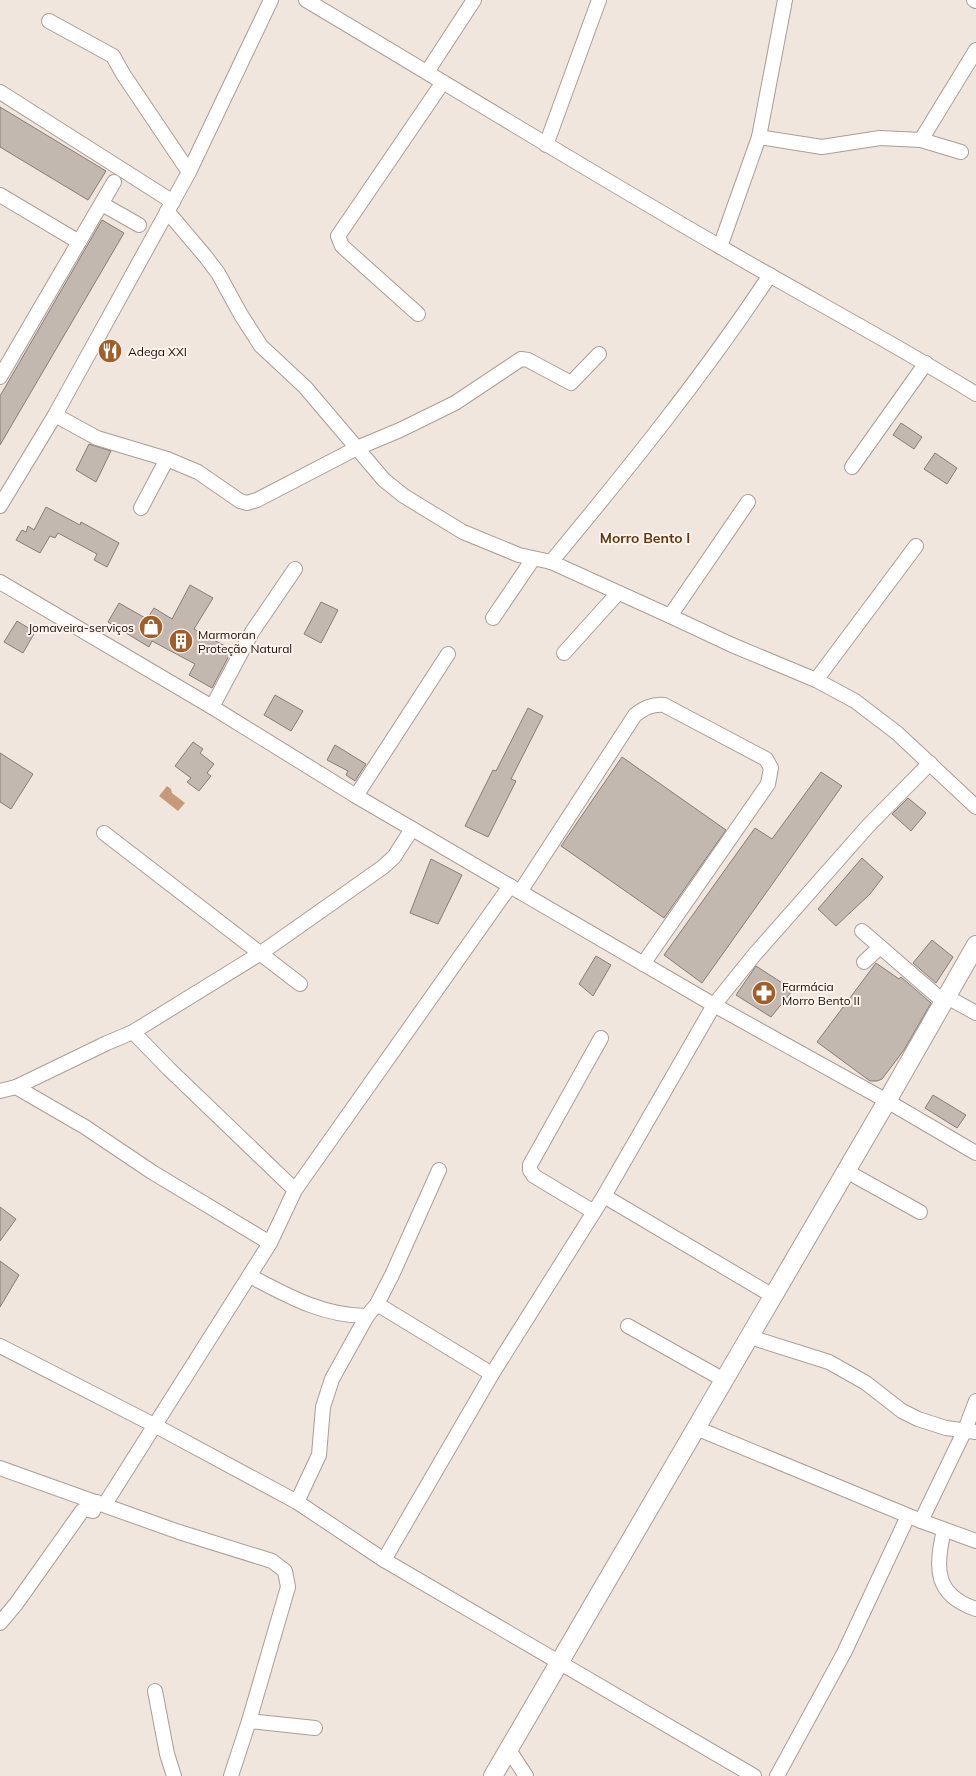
<svg xmlns="http://www.w3.org/2000/svg" width="976" height="1776" font-family="Mulish,sans-serif">
	<rect width="100%" height="100%" fill="#f1e6de"/>
	<polygon fill="#c79978" points="167,786 171,789 172,793 185,803 178,811 159,796"/>
	<g fill="#c3b8b0" stroke="#877d76">
		<polygon points="0,107 106,171 88,200 0,147"/>
		<polygon points="102,220 124,233 0,445 0,396"/>
		<polygon points="901,423 922,437 914,449 893,435"/>
		<polygon points="89,444 111,451 96,482 76,470"/>
		<polygon points="935,453 957,468 947,484 924,469"/>
		<polygon points="46,507 80,525 81,522 119,543 107,567 94,560 97,554 58,533 55,538 50,536 40,553 16,540 22,530 26,532 28,526 34,530"/>
		<polygon points="190,585 213,598 194,629 232,650 212,688 189,675 195,664 152,641 149,647 108,622 119,603 147,619 154,608 172,619"/>
		<polygon points="321,602 338,610 321,643 304,634"/>
		<polygon points="17,621 35,632 23,653 4,642"/>
		<polygon points="275,695 303,711 291,731 264,715"/>
		<polygon points="528,708 543,716 511,779 516,781 488,837 465,826 493,770 496,771"/>
		<polygon points="193,742 203,749 200,753 214,764 207,773 211,776 199,791 187,782 191,778 175,766"/>
		<polygon points="335,745 366,764 355,781 346,775 348,771 327,760"/>
		<polygon points="0,753 33,774 11,809 0,802"/>
		<polygon points="622,757 726,830 664,918 561,846"/>
		<polygon points="821,772 842,786 702,983 664,955 755,828 772,839"/>
		<polygon points="908,798 926,813 911,831 892,814"/>
		<polygon points="862,858 883,877 870,894 836,926 818,909"/>
		<polygon points="431,859 462,875 438,924 410,913"/>
		<polygon points="932,940 953,957 936,983 913,963"/>
		<polygon points="596,956 611,965 593,996 579,984"/>
		<polygon points="876,963 899,979 901,977 931,1003 904,1050 882,1079 877,1081 870,1081 817,1042"/>
		<polygon points="756,966 793,990 771,1017 736,995"/>
		<polygon points="933,1095 966,1115 957,1128 925,1108"/>
		<polygon points="0,1207 16,1219 0,1241"/>
		<polygon points="0,1261 19,1275 0,1307"/>
	</g>
	<g fill="none" stroke-linecap="round" stroke-linejoin="round">
		<g stroke="#a99e97" stroke-width="16">
			<g id="minor">
				<path d="M306 0C444 82 580 166 719 246 804 296 892 342 976 394"/>
				<polyline points="974,0 976,1"/>
				<polyline points="49,21 113,56 123,74 189,172"/>
				<polyline points="427,72 474,0"/>
				<polyline points="0,92 173,202"/>
				<polyline points="759,137 822,147 880,138 921,140 961,152"/>
				<polyline points="921,140 976,50"/>
				<polyline points="546,145 599,0"/>
				<polyline points="0,195 79,242"/>
				<polyline points="102,204 139,225"/>
				<polyline points="167,211 205,256 218,273 241,315 261,346 305,387 384,480 404,496 463,532 519,555 551,562 670,616 732,645 816,680 855,701 897,733 976,807"/>
				<polyline points="720,247 759,137 785,0"/>
				<polyline points="418,314 342,246 338,236 443,82"/>
				<polyline points="0,377 114,182"/>
				<polyline points="55,415 97,438 167,459 198,472 240,501 247,503 257,500 357,448 400,430 455,403 521,359 528,360 571,383 599,354"/>
				<polyline points="852,467 926,363"/>
				<polyline points="0,506 55,415 189,172 271,0"/>
				<polyline points="141,508 167,459"/>
				<path d="M551 562C628 469 704 375 770 275"/>
				<polyline points="0,582 212,707 356,796 510,886 714,1005 887,1101 976,1153"/>
				<polyline points="670,616 748,502"/>
				<polyline points="493,618 533,559"/>
				<polyline points="564,653 618,593"/>
				<polyline points="816,680 916,546"/>
				<polyline points="212,707 252,632 295,569"/>
				<polyline points="356,796 448,654"/>
				<polyline points="104,833 300,984"/>
				<path d="M520 892 635 715C644 708 652 704 664 705L766 759 771 768 768 784 643 964"/>
				<polyline points="862,931 944,1002"/>
				<polyline points="864,962 880,947"/>
				<polyline points="947,997 976,1013"/>
				<polyline points="133,1032 169,1069 295,1190"/>
				<polyline points="16,1087 85,1127 152,1172 270,1243"/>
				<polyline points="0,1091 16,1087 107,1043 133,1032 261,953 383,867 394,857 412,829"/>
				<polyline points="846,1171 920,1212"/>
				<polyline points="604,1196 773,1296"/>
				<polyline points="594,1212 534,1176 530,1170 530,1165 601,1038"/>
				<path d="M250 1276C288 1296 323 1316 367 1316"/>
				<polyline points="377,1304 492,1374"/>
				<polyline points="628,1326 724,1380"/>
				<polyline points="750,1337 829,1362 866,1383 902,1411 918,1419 946,1428 976,1432"/>
				<polyline points="0,1346 156,1426 297,1502 384,1560 754,1776"/>
				<polyline points="696,1428 921,1521 976,1541"/>
				<polyline points="0,1468 179,1532 272,1561 285,1571 288,1587 249,1721 231,1776"/>
				<polyline points="297,1502 319,1455 323,1407 332,1379 367,1316 377,1304 392,1275 439,1170"/>
				<polyline points="105,1504 270,1243 295,1190 510,886"/>
				<polyline points="921,1521 965,1430 976,1401"/>
				<path d="M944 1530C935 1567 934 1595 976 1609"/>
				<polyline points="384,1560 492,1374 604,1196 714,1005 755,954 868,826 930,763"/>
				<polyline points="0,1623 16,1604 82,1511 85,1509 93,1511 97,1502"/>
				<polyline points="155,1691 167,1754 174,1776"/>
				<polyline points="249,1721 315,1728"/>
				<polyline points="509,1750 526,1776"/>
				<polyline points="777,1776 844,1653 908,1516"/>
			</g>
		</g>
		<g stroke="#a99e97" stroke-width="20">
			<polyline id="major" points="493,1776 887,1101 976,945"/>
		</g>
		<use href="#minor" stroke="#fff" stroke-width="14"/>
		<use href="#major" stroke="#fff" stroke-width="18"/>
	</g>
	<defs>
		<g id="restaurant-disc" transform="scale(1.25)"><circle r="9.5" fill="#a05f2a" stroke="#fff3eb"/><path d="M-5-6h1v4h1v-4h1v4h1v-4h1v5L-1.5 .5V6h-2V.5L-5-1ZM5-6V6H3V1.5H1.5Q1.5-4 5-6Z" fill="#fff"/></g>
		<g id="shop-disc" transform="scale(1.25)"><circle r="9.5" fill="#a05f2a" stroke="#fff3eb"/><path d="M-5-2.5h2.3a2.7 3.5 0 0 1 5.4 0H5L5.5 6h-11ZM-1.5-2.5h3a1.5 2.3 0 0 0-3 0Z" fill="#fff"/></g>
		<g id="building-disc" transform="scale(1.25)"><circle r="9.5" fill="#a05f2a" stroke="#fff3eb"/><path d="M-4-6H4V6H1V3H-1V6H-4ZM-2.5-4.3h1.7v1.8h-1.7ZM.8-4.3h1.7v1.8H.8ZM-2.5-1h1.7V.8h-1.7ZM.8-1h1.7V.8H.8Z" fill="#fff"/></g>
		<g id="pharmacy-disc" transform="scale(1.25)"><circle r="9.5" fill="#a05f2a" stroke="#fff3eb"/><path d="M-2-6h4v4h4v4h-4v4h-4v-4h-4v-4h4Z" fill="#fff"/></g>
	</defs>
	<g fill-rule="evenodd">
		<use href="#restaurant-disc" x="110" y="351"/>
		<use href="#shop-disc" x="151" y="627"/>
		<use href="#building-disc" x="181" y="641"/>
		<use href="#pharmacy-disc" x="764" y="993"/>
	</g>
	<g text-anchor="middle" dominant-baseline="central" stroke-width="4" stroke-linejoin="round" paint-order="stroke">
		<g font-size="12" fill="#130f0c" stroke="#fff3eb" text-anchor="start">
			<text x="128" y="351">Adega XXI</text>
			<text x="134" y="627" text-anchor="end">Jomaveira-serviços</text>
			<text x="198" y="634">Marmoran<tspan x="198" dy="14">Proteção Natural</tspan></text>
			<text x="782" y="986">Farmácia<tspan x="782" dy="14">Morro Bento II</tspan></text>
		</g>
		<g font-size="14" font-weight="bold" fill="#61350f" stroke="#fff3eb">
			<text x="645" y="538">Morro Bento I</text>
		</g>
	</g>
</svg>
